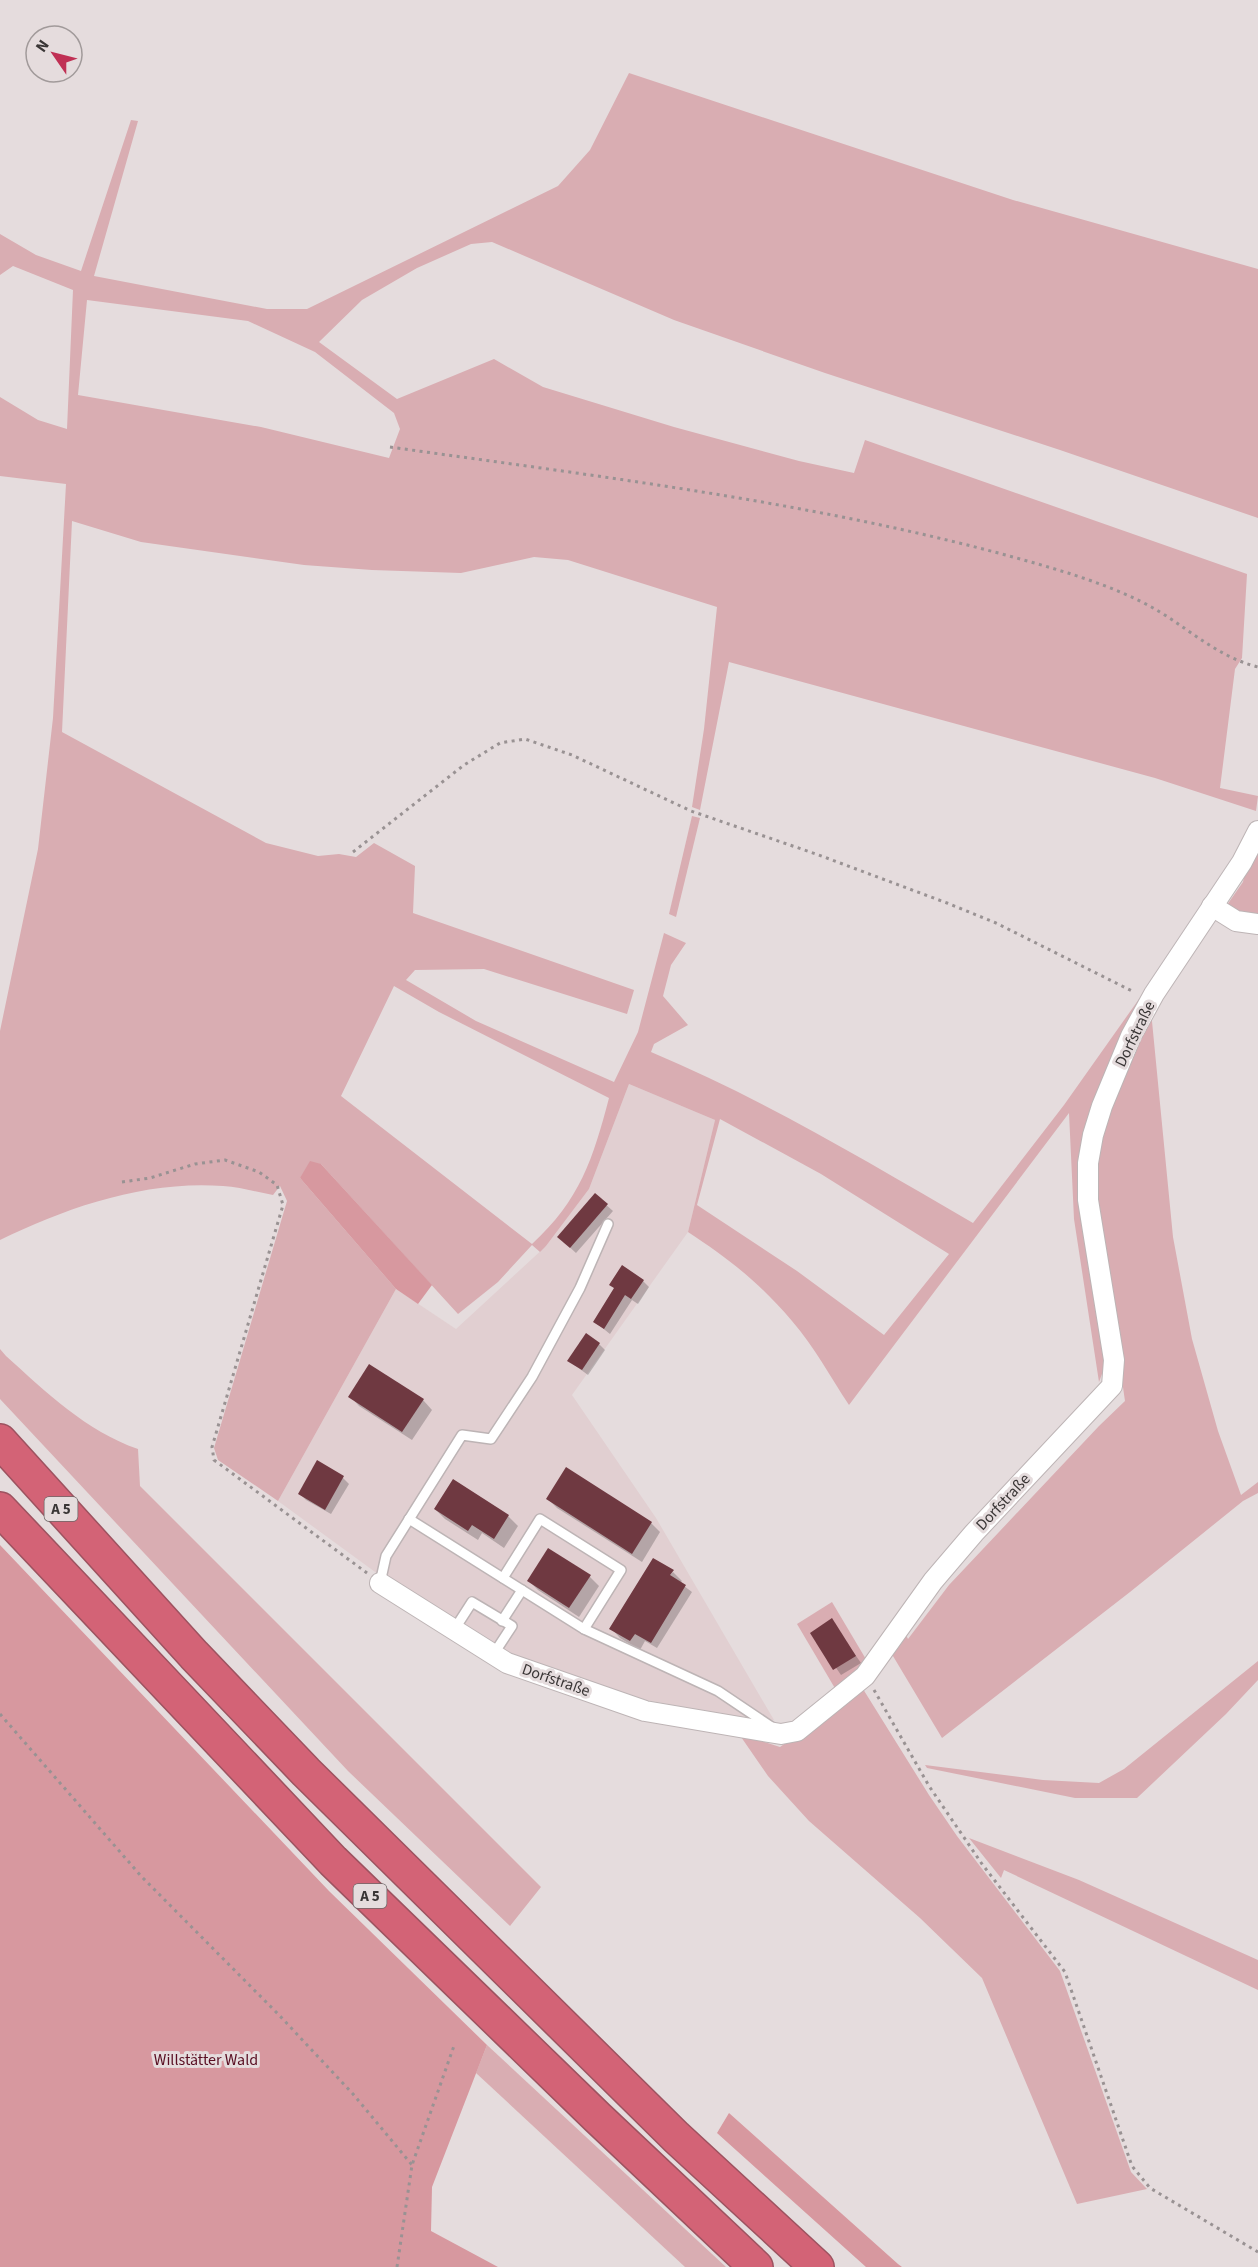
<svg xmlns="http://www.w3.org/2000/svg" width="1258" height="2267" font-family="'Source Sans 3',sans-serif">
	<rect width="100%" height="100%" fill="#e5dcdd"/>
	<polygon fill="#e1cfd1" points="629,1084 715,1120 688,1232 572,1395 656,1518 774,1720 749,1719 646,1700 513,1656 382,1577 278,1501 396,1289 456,1329 546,1246 589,1189"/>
	<g fill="#d9adb2" fill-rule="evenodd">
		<path d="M629 73 1013 200 1258 269V518L1060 450 825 373 674 320 492 242 471 244 417 268 362 300 319 342 397 399 494 359 543 387 674 427 799 461 854 473 865 440 1247 574 1242 658 1235 669 1220 788 1258 796 1256 811 1155 778 729 662 700 810 692 807 704 729 717 607 568 560 534 557 461 573 372 570 304 565 141 542 72 521 62 732 266 843 318 856 339 854 356 857 374 843 415 866 413 913 634 990 627 1014 484 969 415 970 406 980 476 1021 614 1082 638 1032 664 933 686 943 671 965 663 996 688 1025 654 1044 651 1052C763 1099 868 1162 973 1223L1064 1105 1139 999 1145 1001 1087 1135 1105 1343V1366L1099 1382 1074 1219 1069 1113 849 1405C831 1378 814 1346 792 1321 760 1283 729 1259 688 1232L715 1120 629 1084 589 1189 546 1246 540 1252 532 1245 498 1282 458 1314 321 1164 300 1178 396 1289 278 1501 218 1460 214 1448 287 1201 280 1186 273 1195C257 1192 240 1187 223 1186 147 1180 67 1207 0 1240V1031L38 849 53 718 66 484 0 476V397L38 420 67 429 73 290 13 266 0 275V234L36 255 81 271 131 120 138 121 94 276 267 309H307L558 186 590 150ZM87 300 248 321 315 352 394 413 400 429 389 458 261 427 78 395ZM394 986 439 1012 609 1098C593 1159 580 1200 532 1244L341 1096ZM720 1119 821 1174 949 1254 884 1335 797 1271 697 1205Z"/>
		<polygon points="692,816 700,818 676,917 669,914"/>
		<polygon points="1258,841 1258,921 1241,917 1227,905 1243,882 1247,863"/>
		<polygon points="1151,1011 1173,1237 1192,1339 1218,1431 1241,1495 1258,1482 1258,1493 1243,1501 1130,1592 942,1738 890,1651 904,1631 908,1639 949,1585 1099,1426 1125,1401 1100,1228 1095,1162 1110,1108"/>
		<path d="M0 1349 6 1356C46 1392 86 1431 138 1449L140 1486 541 1887 510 1926 348 1771 0 1399Z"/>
		<polygon points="832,1602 867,1661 836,1690 797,1624"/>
		<polygon points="1258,1661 1258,1680 1226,1714 1137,1798 1075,1798 927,1768 925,1765 1043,1780 1099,1783 1124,1769"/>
		<polygon points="863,1689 929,1795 957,1836 1060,1971 1131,2172 1147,2189 1077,2204 982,1978 920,1918 809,1821 768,1776 739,1734 780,1747"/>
		<polygon points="969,1838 1079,1880 1258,1960 1258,1990 1004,1870 1001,1878"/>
		<polygon points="487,2045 726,2267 685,2267 476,2073"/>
	</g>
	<g fill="#d7989f">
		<polygon points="310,1161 321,1164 432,1285 418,1304 396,1289 300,1178"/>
		<polygon points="0,1545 329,1891 487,2045 432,2187 431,2231 498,2267 0,2267"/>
		<polygon points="729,2113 898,2264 902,2267 866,2267 717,2133"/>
	</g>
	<g fill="#0003">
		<polygon points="595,1195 613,1211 576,1253 565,1243"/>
		<polygon points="643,1281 649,1287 638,1304 632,1300 610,1334 595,1322 616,1289"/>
		<polygon points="599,1344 605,1350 588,1375 569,1361"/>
		<polygon points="350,1396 423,1400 432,1410 412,1440 359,1406"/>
		<polygon points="318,1462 343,1478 349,1484 331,1514 306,1500 300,1494"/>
		<polygon points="454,1481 508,1516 518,1526 504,1548 482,1533 478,1540 445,1519 435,1509"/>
		<polygon points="548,1499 651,1523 660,1532 642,1562 557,1508"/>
		<polygon points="673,1572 682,1581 680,1583 692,1592 657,1648 645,1641 640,1650 620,1638 611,1628"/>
		<polygon points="590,1577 599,1586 579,1617 538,1590 529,1581"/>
		<polygon points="831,1620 861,1663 841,1675 812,1633"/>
	</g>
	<g fill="#6f3941">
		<polygon points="595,1193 608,1204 570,1248 557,1237"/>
		<polygon points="622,1265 644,1280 631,1299 625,1295 604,1329 593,1322 614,1288 609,1285"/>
		<polygon points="586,1333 600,1343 582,1370 567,1361"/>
		<polygon points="369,1364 424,1399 402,1432 348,1397"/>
		<polygon points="317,1460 344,1476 325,1510 298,1494"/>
		<polygon points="566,1467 652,1522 632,1554 546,1499"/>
		<polygon points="453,1479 509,1515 494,1539 472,1525 468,1531 434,1509"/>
		<polygon points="548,1548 591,1575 569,1608 527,1581"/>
		<polygon points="653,1558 674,1570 670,1575 686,1585 651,1643 635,1634 630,1641 609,1629"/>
		<polygon points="832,1618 856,1656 833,1670 810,1633"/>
	</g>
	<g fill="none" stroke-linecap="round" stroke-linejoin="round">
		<g stroke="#bdb4b5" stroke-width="12">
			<g id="lane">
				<polyline points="409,1519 584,1629 718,1691 773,1728"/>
				<polyline points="503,1578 540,1519 621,1570 584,1629"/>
				<polyline points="380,1583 386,1556 462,1435 491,1439 532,1377 580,1288 608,1224"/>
				<polyline points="502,1621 522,1590"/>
				<polyline points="454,1630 472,1602 512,1626 493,1655"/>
			</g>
		</g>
		<g stroke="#bdb4b5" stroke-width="22">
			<g id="street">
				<polyline points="1212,906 1236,921 1258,924"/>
				<polyline points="380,1583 507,1663 645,1711 781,1734 797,1731 865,1676 933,1581 974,1533 1112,1386 1114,1360 1088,1200 1088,1163 1093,1135 1102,1106 1131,1036 1154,994 1242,862 1258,831"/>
			</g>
		</g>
		<g stroke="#9d5360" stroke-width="36">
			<g id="highway">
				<polyline points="0,1441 194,1655 306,1772 676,2137 817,2267"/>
				<polyline points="0,1509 333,1861 597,2117 756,2267"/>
			</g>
		</g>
		<g stroke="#999293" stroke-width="3" stroke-dasharray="3 4.5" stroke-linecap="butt">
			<path d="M390 447C616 479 850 506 1068 573 1099 583 1132 595 1160 612 1194 633 1219 657 1258 667"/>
			<polyline points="353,852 464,765 500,743 525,739 572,755 691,811 816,854 947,903 996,923 1134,992"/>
			<polyline points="122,1182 150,1178 195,1164 225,1160 259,1172 277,1185 283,1205 212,1447 214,1460 367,1573"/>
			<polyline points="874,1690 929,1786 982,1864 1065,1972 1132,2166 1150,2188 1258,2252"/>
			<polyline points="0,1714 141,1876 279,2015 353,2094 412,2165"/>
			<polyline points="397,2267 412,2165 455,2043"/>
		</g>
		<use href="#lane" stroke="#fff" stroke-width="9"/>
		<use href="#street" stroke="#fff" stroke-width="20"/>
		<use href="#highway" stroke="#d36376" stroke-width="33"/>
	</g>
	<g text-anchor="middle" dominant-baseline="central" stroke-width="6" stroke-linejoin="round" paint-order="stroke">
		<g fill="#e5dcdd" stroke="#6d6868" stroke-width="1.5">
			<rect x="44.5" y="1497" width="33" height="24" rx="4.5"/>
			<rect x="353.5" y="1884" width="33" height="24" rx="4.5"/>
		</g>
		<g font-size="15" font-weight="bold" fill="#3a3636">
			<text x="61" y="1509">A 5</text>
			<text x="370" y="1896">A 5</text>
		</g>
		<g font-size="16" fill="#3a3636" stroke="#e5dcdd">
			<text transform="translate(1135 1034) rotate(-64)">Dorfstraße</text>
			<text transform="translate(1003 1502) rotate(-47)">Dorfstraße</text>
			<text transform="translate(556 1680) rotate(19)">Dorfstraße</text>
		</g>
		<g font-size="16" fill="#590e22" stroke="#e5dcdd">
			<text x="206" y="2060">Willstätter Wald</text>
		</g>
	</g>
	<g transform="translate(54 54) rotate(305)"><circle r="28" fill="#e5dcdd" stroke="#a19a9a" stroke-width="1.5"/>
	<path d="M0-4.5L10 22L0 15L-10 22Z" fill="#c03054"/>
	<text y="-9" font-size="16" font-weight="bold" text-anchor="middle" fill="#3a3636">N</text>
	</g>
</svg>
